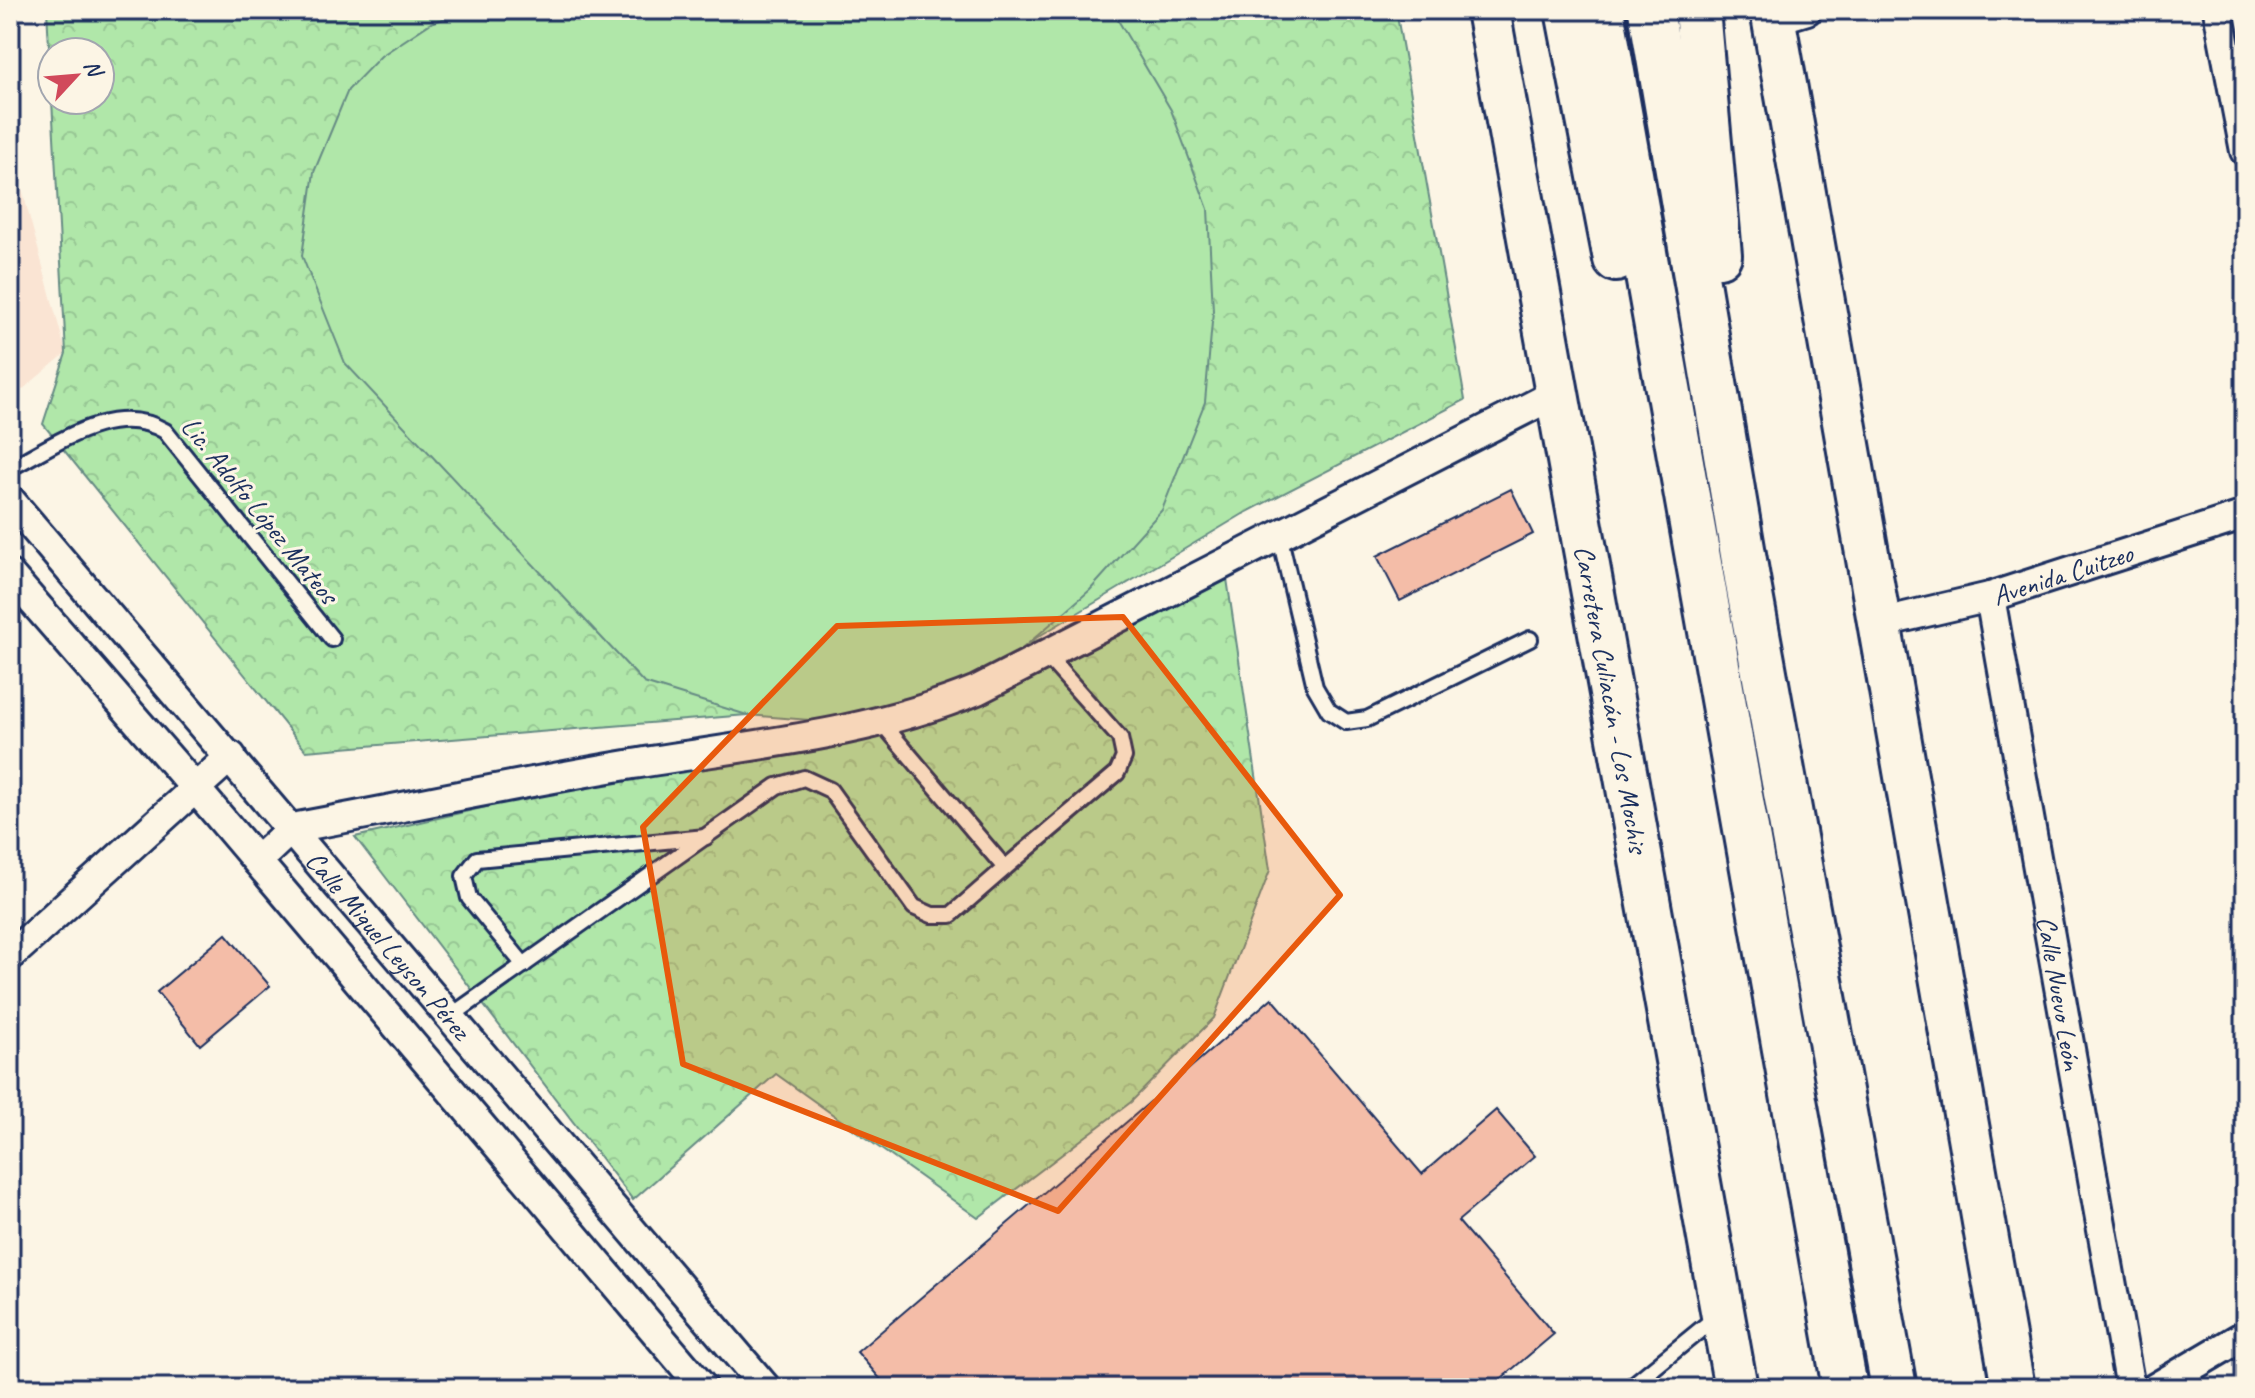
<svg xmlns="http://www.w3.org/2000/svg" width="2255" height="1398" font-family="Caveat,sans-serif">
	<defs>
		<pattern id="forest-crowns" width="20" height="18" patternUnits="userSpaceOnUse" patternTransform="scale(2)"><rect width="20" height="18" fill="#b0e7a9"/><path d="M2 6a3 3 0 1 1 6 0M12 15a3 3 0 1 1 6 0" fill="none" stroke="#97c694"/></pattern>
	</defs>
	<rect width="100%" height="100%" fill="#fcf5e5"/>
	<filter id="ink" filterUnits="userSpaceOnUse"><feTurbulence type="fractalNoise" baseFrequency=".0125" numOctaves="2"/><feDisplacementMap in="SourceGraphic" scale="16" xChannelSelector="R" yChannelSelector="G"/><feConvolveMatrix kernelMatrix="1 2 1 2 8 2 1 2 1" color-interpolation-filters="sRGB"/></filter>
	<g filter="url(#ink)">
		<polygon fill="#fae4d3" points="10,144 66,353 10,400"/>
		<path fill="url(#forest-crowns)" stroke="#668b84" stroke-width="2" fill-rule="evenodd" d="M47 10H1396L1465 400 1243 514 1026 644 1161 597 1225 565 1270 870 1214 1018 1131 1102 978 1218 776 1074 633 1200 355 837 726 752 1009 650 747 715 306 751 43 424 66 353ZM52 52H100V100H52Z"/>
		<polygon fill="#b0e7a9" stroke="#668b84" stroke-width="2" points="471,10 1112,10 1171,110 1208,209 1213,311 1205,402 1162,510 1090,590 1016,654 947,690 835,722 747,715 644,683 345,363 302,256 314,172 348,90 381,56 431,23"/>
		<g fill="#f4bda8" stroke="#1b2f5e" stroke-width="2">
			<polygon points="1511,489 1533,534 1400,601 1377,556"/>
			<polygon points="226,934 270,986 200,1045 157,992"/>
			<polygon points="1272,998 1422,1174 1496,1110 1535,1156 1458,1221 1554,1334 1490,1388 888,1388 857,1352"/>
		</g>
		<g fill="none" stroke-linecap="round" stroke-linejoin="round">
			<g stroke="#1b2f5e" stroke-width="20">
				<g id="service">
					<path d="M10 468C57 444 113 401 165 431L332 639"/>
					<polyline points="1279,534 1315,687 1329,711 1346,722 1367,719 1530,639"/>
					<polyline points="1005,868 1117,773 1124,757 1120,738 1046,655"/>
					<polyline points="524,965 469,898 464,876 477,859 706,837"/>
					<polyline points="451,1016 777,786 804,778 830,790 914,907 932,915 951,915 1005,868 882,723"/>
					<polyline points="1629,1388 1716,1317"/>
				</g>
			</g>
			<g stroke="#1b2f5e" stroke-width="34">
				<g id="minor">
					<polyline points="2218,10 2245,151"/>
					<polyline points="1774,20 1807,10"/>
					<path id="s1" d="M10 500 766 1388"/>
					<polyline points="10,575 196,789 703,1388"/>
					<path id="s2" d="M1990 597 2130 1388"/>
					<path id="s3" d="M1879 623 1990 597 2245 515"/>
					<path d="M257 861 292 828C406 807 519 783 633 764 749 745 868 735 977 690L1559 392"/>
					<polyline points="10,956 231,756"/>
					<polyline points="2155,1388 2245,1335"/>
				</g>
			</g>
			<g stroke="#1b2f5e" stroke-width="48">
				<g id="secondary">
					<path id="s4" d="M1488 10 1736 1388"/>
					<polyline points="1772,10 2013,1388"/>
				</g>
			</g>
			<g stroke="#1b2f5e" stroke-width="50">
				<g id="trunk">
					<polyline points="1568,10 1616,259"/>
					<polyline points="1601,10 1845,1388"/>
					<polyline points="1651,10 1748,584 1894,1388"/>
					<polyline points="1697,10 1719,255"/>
				</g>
			</g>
			<use href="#service" stroke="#fcf5e5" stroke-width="14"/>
			<use href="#minor" stroke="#fcf5e5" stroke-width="28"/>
			<use href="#secondary" stroke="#fcf5e5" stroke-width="42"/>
			<use href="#trunk" stroke="#fcf5e5" stroke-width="44"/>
		</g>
	</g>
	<path fill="#e8590c" fill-opacity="0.2" stroke="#e8590c" stroke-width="6" stroke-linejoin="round" d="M1123 617 1340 895 1058 1211 683 1064 643 827 837 626Z"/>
	<g text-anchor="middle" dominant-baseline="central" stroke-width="6" stroke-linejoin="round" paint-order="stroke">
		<g font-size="28" fill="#1b2f5e" stroke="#fcf5e5">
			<text transform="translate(260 510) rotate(51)">Lic. Adolfo López Mateos</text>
			<text stroke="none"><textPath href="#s3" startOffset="190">Avenida Cuitzeo</textPath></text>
			<text stroke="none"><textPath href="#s4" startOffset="700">Carretera Culiacán - Los Mochis</textPath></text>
			<text stroke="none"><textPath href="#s1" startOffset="584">Calle Miguel Leyson Pérez</textPath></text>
			<text stroke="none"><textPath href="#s2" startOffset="402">Calle Nuevo León</textPath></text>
		</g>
	</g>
	<rect width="2255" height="1398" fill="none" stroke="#fcf5e5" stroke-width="40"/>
	<rect x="20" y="20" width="2215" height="1358" fill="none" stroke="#1b2f5e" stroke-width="3" filter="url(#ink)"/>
	<g transform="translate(76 76) rotate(64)"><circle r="38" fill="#fcf5e5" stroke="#a2a6af" stroke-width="2"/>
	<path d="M0-6L14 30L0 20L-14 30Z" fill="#d1495b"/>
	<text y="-12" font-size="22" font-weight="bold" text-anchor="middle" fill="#1b2f5e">N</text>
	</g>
</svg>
